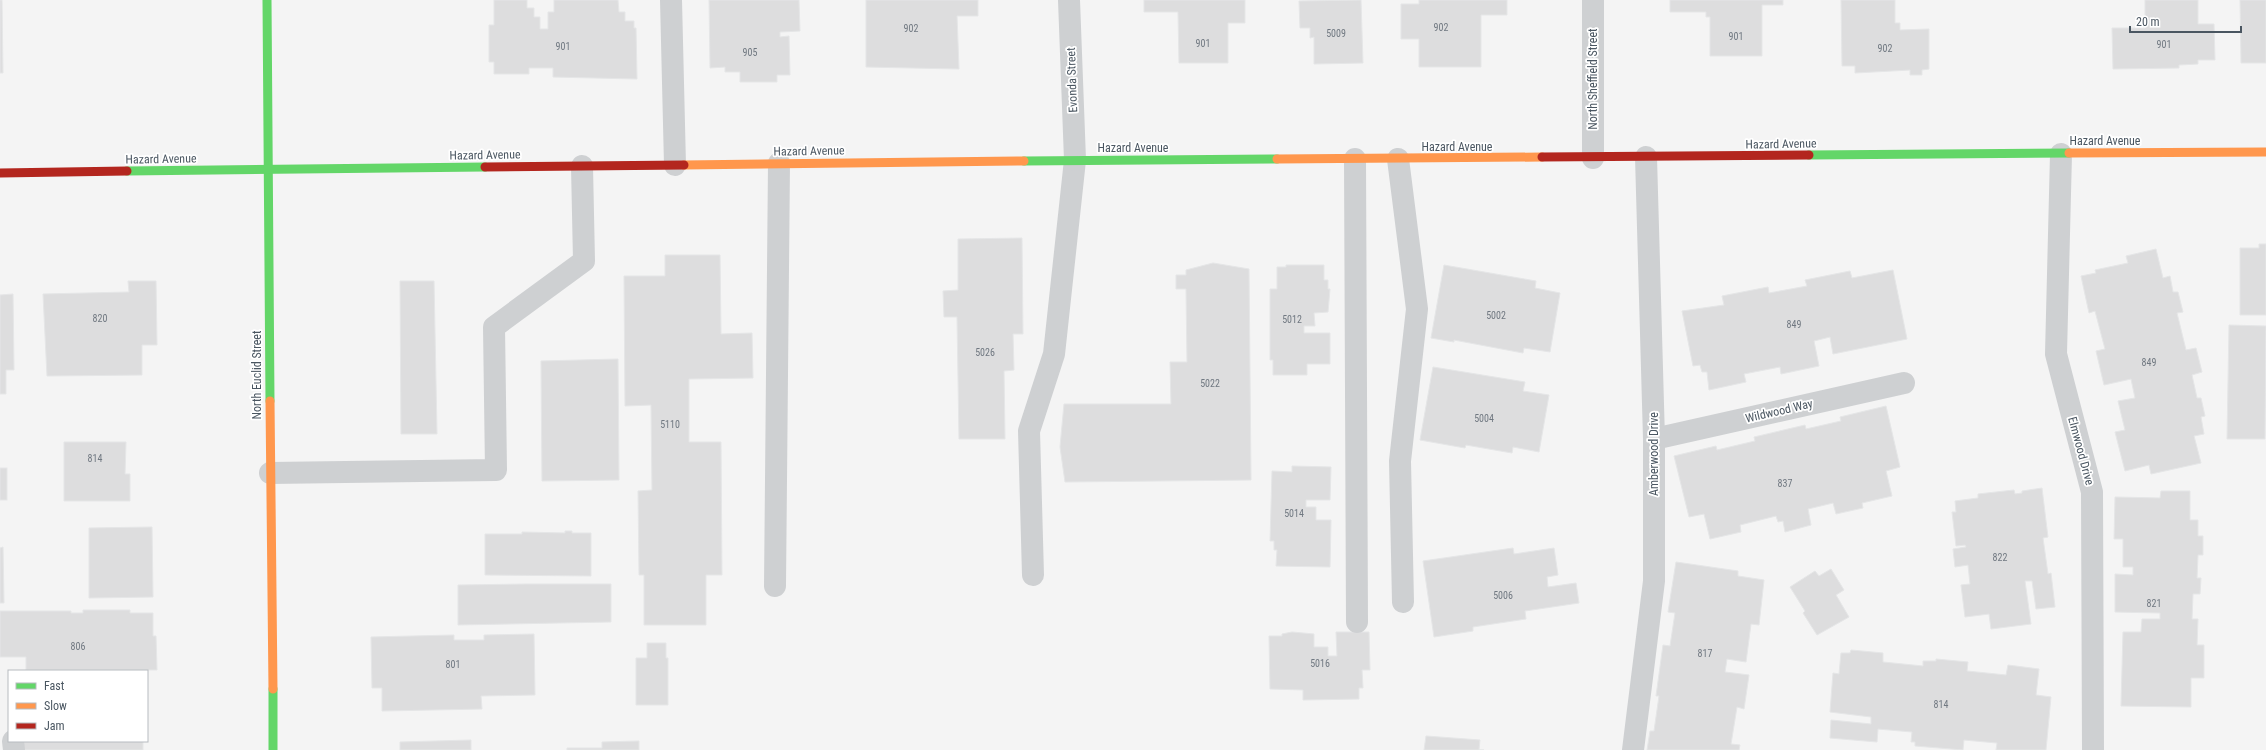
<svg xmlns="http://www.w3.org/2000/svg" width="2266" height="750" font-family="'Roboto Condensed',sans-serif">
	<rect width="100%" height="100%" fill="#f4f4f4"/>
	<g fill="#ddddde" stroke="#e5e6e7">
		<polygon points="0,0 2,0 3,73 0,73"/>
		<polygon points="494,0 527,0 527,8 534,8 534,17 540,17 540,29 548,29 548,12 554,12 554,0 618,0 619,12 625,12 625,21 634,21 634,28 636,28 637,79 553,77 553,68 529,68 529,74 494,74 494,62 489,62 489,25 494,25"/>
		<polygon points="709,0 799,0 800,31 780,32 780,37 789,36 790,75 777,75 777,82 740,82 740,72 725,72 725,67 710,68"/>
		<polygon points="866,0 978,0 978,16 957,16 959,69 866,67"/>
		<polygon points="1144,0 1245,0 1245,23 1228,23 1228,63 1179,63 1178,12 1144,12"/>
		<polygon points="1361,0 1363,63 1314,64 1314,37 1310,38 1310,28 1300,28 1299,1"/>
		<polygon points="1419,0 1507,0 1507,15 1481,15 1481,67 1419,67 1419,39 1401,39 1401,4 1419,4"/>
		<polygon points="1670,0 1783,0 1783,5 1762,5 1762,56 1710,56 1710,17 1706,17 1706,12 1670,12"/>
		<polygon points="1841,0 1895,0 1895,23 1900,23 1900,30 1929,29 1929,69 1922,70 1922,75 1910,75 1910,70 1855,73 1855,66 1842,66"/>
		<polygon points="2145,0 2198,0 2198,24 2214,24 2215,60 2198,60 2198,64 2179,65 2179,68 2113,69 2112,28 2145,28"/>
		<polygon points="2240,0 2266,0 2266,63 2241,63"/>
		<polygon points="1022,238 1023,334 1013,334 1014,370 1004,371 1005,439 959,439 957,317 944,317 943,291 958,290 958,239"/>
		<polygon points="2259,244 2266,244 2266,315 2240,315 2240,248 2259,248"/>
		<polygon points="2156,249 2163,278 2170,276 2173,292 2178,292 2183,312 2177,313 2186,350 2196,348 2202,372 2192,375 2197,398 2201,398 2205,416 2201,417 2204,434 2194,436 2201,463 2151,474 2149,465 2125,471 2115,432 2125,430 2118,401 2135,398 2131,379 2104,385 2096,351 2105,349 2095,311 2089,313 2081,276 2096,273 2095,270 2128,263 2126,256"/>
		<polygon points="665,255 720,255 721,334 752,333 753,378 689,379 689,442 721,442 722,575 706,575 706,625 644,625 644,575 639,575 638,491 652,490 651,405 625,406 624,276 665,276"/>
		<polygon points="1213,263 1249,269 1251,480 1065,482 1060,447 1064,404 1171,404 1170,362 1187,362 1186,289 1176,289 1176,275 1186,275 1186,270"/>
		<polygon points="1286,265 1324,265 1324,280 1328,280 1328,289 1330,289 1328,312 1314,313 1315,326 1304,326 1304,333 1330,333 1330,364 1307,364 1307,375 1273,375 1273,360 1270,360 1270,289 1277,289 1277,267 1286,267"/>
		<polygon points="1444,265 1536,281 1535,288 1560,293 1550,352 1524,348 1523,353 1454,340 1454,342 1431,338"/>
		<polygon points="1893,270 1907,339 1833,354 1830,337 1814,341 1819,366 1781,374 1780,367 1744,374 1746,382 1709,390 1707,372 1702,372 1700,365 1693,366 1682,311 1724,305 1722,296 1768,287 1769,293 1807,286 1805,280 1850,271 1852,278"/>
		<polygon points="128,281 156,281 157,345 142,345 142,375 47,376 43,294 129,292"/>
		<polygon points="400,281 434,281 437,434 401,434"/>
		<polygon points="13,294 14,370 6,370 6,394 0,394 0,295"/>
		<polygon points="2229,325 2266,326 2265,439 2227,439"/>
		<polygon points="618,359 619,480 542,481 541,361"/>
		<polygon points="1433,367 1525,382 1523,391 1549,395 1539,452 1513,447 1512,453 1466,445 1465,448 1420,440"/>
		<polygon points="1886,406 1900,467 1886,471 1892,496 1862,503 1863,508 1836,514 1833,503 1808,509 1811,525 1785,532 1783,521 1778,522 1776,516 1740,525 1741,532 1710,539 1704,514 1689,517 1674,456 1716,446 1717,450 1755,441 1754,437 1805,425 1806,429 1841,421 1840,417"/>
		<polygon points="64,442 126,442 125,474 130,474 130,501 64,501"/>
		<polygon points="1292,466 1331,467 1330,500 1306,500 1306,507 1316,507 1316,520 1331,520 1330,567 1276,566 1277,550 1274,550 1274,541 1270,541 1272,471 1292,472"/>
		<rect x="0" y="468" width="7" height="32"/>
		<polygon points="2042,488 2048,537 2043,538 2048,574 2051,573 2055,607 2036,609 2032,581 2025,581 2031,624 1991,629 1989,614 1965,617 1961,585 1970,584 1968,565 1955,567 1953,549 1966,547 1965,545 1956,546 1952,512 1956,512 1955,501 1978,498 1978,494 2014,490 2015,494 2022,493 2022,491"/>
		<polygon points="2161,491 2190,491 2190,520 2198,520 2198,536 2203,536 2203,555 2198,555 2197,578 2201,578 2200,594 2193,594 2192,619 2198,619 2197,645 2204,645 2204,678 2191,678 2191,707 2121,706 2123,632 2141,632 2142,619 2160,619 2160,613 2115,612 2115,574 2133,575 2133,567 2123,567 2123,539 2114,539 2115,497 2160,498"/>
		<polygon points="152,527 153,597 89,598 89,528"/>
		<polygon points="565,531 572,531 572,533 591,533 591,576 485,575 485,534 522,534 522,532 565,533"/>
		<polygon points="3,547 4,603 0,603 0,548"/>
		<polygon points="1513,548 1514,554 1554,548 1558,575 1547,577 1548,587 1576,583 1579,603 1525,611 1526,619 1473,627 1473,631 1434,637 1423,561"/>
		<polygon points="1676,562 1738,571 1738,576 1764,580 1759,625 1751,624 1746,662 1727,659 1725,672 1749,675 1744,709 1737,707 1731,744 1740,745 1739,750 1647,750 1650,731 1654,731 1659,696 1656,696 1663,645 1670,646 1675,613 1668,612"/>
		<polygon points="1831,569 1844,590 1836,595 1849,617 1817,635 1803,613 1805,611 1790,587 1815,571 1819,576"/>
		<polygon points="526,584 611,584 611,622 458,625 458,585"/>
		<polygon points="83,610 130,610 130,613 153,613 153,636 156,636 157,670 26,670 26,657 0,657 0,611 71,611 71,613 83,613"/>
		<polygon points="1292,632 1314,634 1314,647 1328,647 1328,656 1337,656 1336,632 1369,632 1370,670 1362,670 1363,688 1359,688 1359,699 1303,700 1303,690 1270,689 1269,636 1282,636 1282,634"/>
		<polygon points="534,634 535,695 481,696 482,709 382,711 382,688 372,688 371,637 454,635 454,640 484,640 484,635"/>
		<polygon points="647,643 666,643 666,658 668,658 668,705 636,705 636,658 647,658"/>
		<polygon points="1851,650 1883,653 1883,662 1923,666 1923,661 1936,661 1936,659 1968,662 1967,671 2006,675 2008,665 2039,669 2036,695 2051,697 2046,750 1996,750 1997,743 1964,740 1963,750 1915,746 1915,742 1911,742 1912,732 1878,729 1877,742 1830,738 1831,720 1871,724 1871,717 1830,712 1833,673 1839,674 1841,653 1850,653"/>
		<polygon points="1426,736 1480,740 1479,750 1484,750 1424,750"/>
		<polygon points="471,740 471,750 400,750 400,742"/>
		<rect x="22" y="741" width="121" height="9"/>
		<polygon points="639,741 639,750 567,750 567,748 602,748 602,742"/>
	</g>
	<g fill="none" stroke-linecap="round" stroke-linejoin="round">
		<g stroke="#ced0d2" stroke-width="22">
			<polyline points="671,0 675,165"/>
			<polyline points="1355,159 1357,622"/>
			<polyline points="1398,159 1417,309 1400,461 1403,602"/>
			<polyline points="270,473 496,470 494,327 584,261 582,166"/>
			<polyline points="1033,575 1029,431 1054,354 1075,160"/>
			<polyline points="775,586 779,163"/>
			<polyline points="13,741 14,750"/>
		</g>
		<g stroke="#ced0d2" stroke-width="22">
			<polyline points="1069,0 1075,160"/>
			<polyline points="1593,0 1593,158"/>
			<polyline points="2061,154 2056,354 2092,492 2093,750"/>
			<polyline points="1654,439 1904,383"/>
			<polyline points="1633,750 1654,581 1654,439 1646,157"/>
		</g>
		<g stroke="#63d668" stroke-width="9">
			<polyline points="267,0 270,401"/>
			<polyline points="1809,155 2069,153"/>
			<polyline points="1024,161 1277,159"/>
			<polyline points="127,171 485,167"/>
			<polyline points="273,689 273,750"/>
		</g>
		<g stroke="#ff974d" stroke-width="9">
			<polyline points="2069,153 2266,152"/>
			<polyline points="1277,159 1542,157"/>
			<polyline points="684,165 1024,161"/>
			<polyline points="270,401 273,689"/>
		</g>
		<g stroke="#b3261e" stroke-width="9">
			<polyline points="1542,157 1809,155"/>
			<polyline points="485,167 684,165"/>
			<polyline points="0,173 127,171"/>
		</g>
	</g>
	<g text-anchor="middle" dominant-baseline="central" stroke-width="3.5" stroke-linejoin="round" paint-order="stroke">
		<g font-size="10" fill="#707881">
			<text x="1441" y="27">902</text>
			<text x="911" y="28">902</text>
			<text x="1336" y="33">5009</text>
			<text x="1736" y="36">901</text>
			<text x="1203" y="43">901</text>
			<text x="2164" y="44">901</text>
			<text x="563" y="46">901</text>
			<text x="1885" y="48">902</text>
			<text x="750" y="52">905</text>
			<text x="1496" y="315">5002</text>
			<text x="100" y="318">820</text>
			<text x="1292" y="319">5012</text>
			<text x="1794" y="324">849</text>
			<text x="985" y="352">5026</text>
			<text x="2149" y="362">849</text>
			<text x="1210" y="383">5022</text>
			<text x="1484" y="418">5004</text>
			<text x="670" y="424">5110</text>
			<text x="95" y="458">814</text>
			<text x="1785" y="483">837</text>
			<text x="1294" y="513">5014</text>
			<text x="2000" y="557">822</text>
			<text x="1503" y="595">5006</text>
			<text x="2154" y="603">821</text>
			<text x="78" y="646">806</text>
			<text x="1705" y="653">817</text>
			<text x="1320" y="663">5016</text>
			<text x="453" y="664">801</text>
			<text x="1941" y="704">814</text>
		</g>
		<g font-size="12" fill="#4a5661" stroke="#fff">
			<text transform="translate(1593 79) rotate(-90)">North Sheffield Street</text>
			<text transform="translate(1072 80) rotate(-92)">Evonda Street</text>
			<text x="2105" y="141">Hazard Avenue</text>
			<text transform="translate(1781 144) rotate(-1)">Hazard Avenue</text>
			<text x="1457" y="147">Hazard Avenue</text>
			<text x="1133" y="148">Hazard Avenue</text>
			<text transform="translate(809 151) rotate(-1)">Hazard Avenue</text>
			<text transform="translate(485 155) rotate(-1)">Hazard Avenue</text>
			<text transform="translate(161 159) rotate(-1)">Hazard Avenue</text>
			<text transform="translate(257 375) rotate(-90)">North Euclid Street</text>
			<text transform="translate(1779 411) rotate(-13)">Wildwood Way</text>
			<text transform="translate(2081 451) rotate(75)">Elmwood Drive</text>
			<text transform="translate(1654 454) rotate(-90)">Amberwood Drive</text>
		</g>
	</g>
	<rect x="8" y="670" width="140" height="72" fill="#ffffff" stroke="#b7bbc0"/>
	<rect x="16" y="683" width="20" height="6" fill="#63d668" stroke="#b7bbc0"/>
	<text x="44" y="690" font-size="12" fill="#4a5661">Fast</text>
	<rect x="16" y="703" width="20" height="6" fill="#ff974d" stroke="#b7bbc0"/>
	<text x="44" y="710" font-size="12" fill="#4a5661">Slow</text>
	<rect x="16" y="723" width="20" height="6" fill="#b3261e" stroke="#b7bbc0"/>
	<text x="44" y="730" font-size="12" fill="#4a5661">Jam</text>
	<path d="M2130 26v6h111v-6" fill="none" stroke="#4a5661" stroke-width="2"/>
	<text x="2136" y="26" font-size="12" fill="#4a5661" stroke="#ffffff" stroke-width="3" paint-order="stroke">20 m</text>
</svg>
